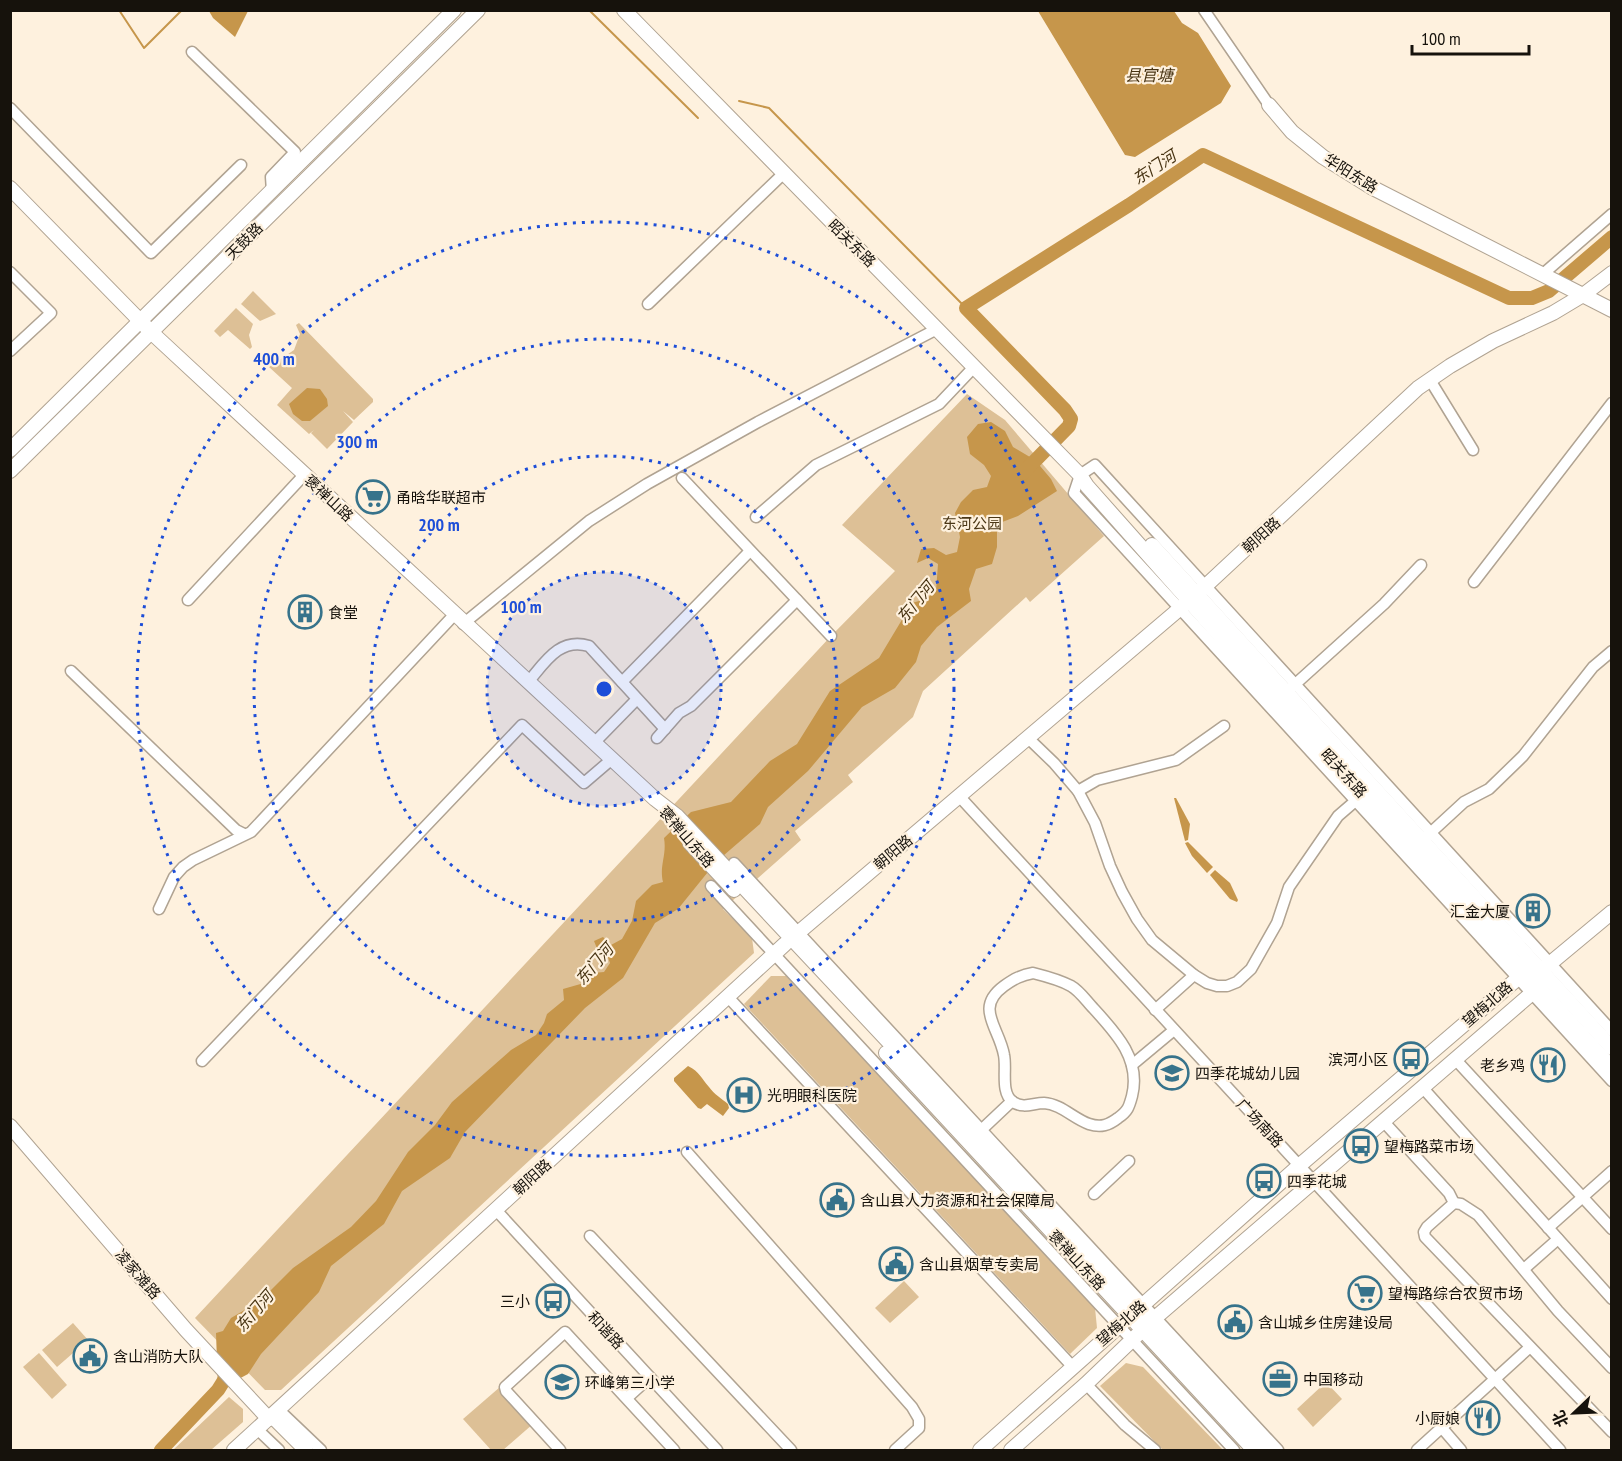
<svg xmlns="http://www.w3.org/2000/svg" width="1622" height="1461" font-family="'PT Sans Narrow','Noto Sans SC',sans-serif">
	<rect width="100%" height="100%" fill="#fef1de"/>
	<g fill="#ddc096">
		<polygon points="253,291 276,314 260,321 241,304"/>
		<polygon points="236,308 253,324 249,335 252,347 250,349 228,330 220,337 214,331"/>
		<polygon points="299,323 373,399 373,402 354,420 343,411 353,422 327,449 311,433 314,430 309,434 277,405 292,388 269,367 294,350 300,334 296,325"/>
		<polygon points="967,394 1005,420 1104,536 1030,602 1026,597 923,691 913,717 848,775 853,782 795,831 801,840 723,909 752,938 754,953 281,1390 265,1390 195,1318 831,636 895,571 842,525"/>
		<polygon points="771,976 786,976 1095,1308 1097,1328 1070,1354 744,1004"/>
		<polygon points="904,1281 919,1297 890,1323 875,1308"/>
		<polygon points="73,1323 88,1340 57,1367 42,1350"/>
		<polygon points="39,1353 67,1385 52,1399 23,1367"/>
		<polygon points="1126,1363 1143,1367 1223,1450 1163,1450 1100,1386"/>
		<polygon points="1326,1382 1342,1399 1313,1427 1297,1409"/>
		<polygon points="500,1387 533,1424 503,1450 491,1450 463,1419"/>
		<polygon points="229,1397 243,1409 243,1422 211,1450 173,1450"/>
	</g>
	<g fill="#c6964b">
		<polygon points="209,11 248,11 235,37 213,18"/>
		<polygon points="1038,11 1174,11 1182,23 1198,33 1231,86 1221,103 1135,157 1125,155"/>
		<polygon points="307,388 320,389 327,399 328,406 310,421 302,421 293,414 289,404"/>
		<path d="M991 422 1005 431 1013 447 1035 460 1051 479 1057 491 1018 516 997 524V547L992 564 976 569 969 589 971 601 937 627 921 646 916 662 895 688 862 707 808 771 768 807 760 824 716 862 678 909 655 923 623 978 585 1008 465 1132 450 1158 402 1191 384 1224 331 1266 319 1292 261 1354 248 1374 218 1390 216 1333 223 1331 231 1318 260 1301 293 1268 351 1227 376 1201 408 1152 435 1125 452 1102 511 1050 536 1035 544 1023 547 1014 564 1000 563 989 584 983 593 973 604 972 610 963 606 952 598 951 594 941 603 937 611 945 622 939 632 921 636 901 652 885 663 882C659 866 667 855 664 838L691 812 731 802 770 761 797 744 830 691 879 658 912 603 926 599 936 591 938 564 928 558 917 563 921 549 934 548 946 555 957 552 960 537 955 513 961 502 973 490 987 487 991 476 984 465 970 454 967 437 978 424Z"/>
		<polygon points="1174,798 1176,798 1190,824 1188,840 1185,841"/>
		<polygon points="1188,842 1213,867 1207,873 1192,856 1185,843"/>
		<polygon points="1215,870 1230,883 1238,900 1237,902 1230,899 1210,875"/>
		<path d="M688 1066C700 1072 701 1078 709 1087 714 1094 722 1099 728 1104L729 1108 723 1116 707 1104 701 1109 698 1108 674 1081V1078Z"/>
	</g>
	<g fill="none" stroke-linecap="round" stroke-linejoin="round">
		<g stroke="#c6964b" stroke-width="2">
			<polyline points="119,10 144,48 182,10"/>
			<polyline points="589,10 698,118"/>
			<polyline points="739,101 769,108 966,308"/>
		</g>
		<g stroke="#c6964b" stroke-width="14">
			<polyline points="1023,473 1069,426 1071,419 1065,410 966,308 1129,205 1203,155 1509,298 1532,298 1549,291 1612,237"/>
			<polyline points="161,1450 218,1390 228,1374"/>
		</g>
		<g stroke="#b0a392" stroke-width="13">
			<g id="minor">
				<polyline points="1204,10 1269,105"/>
				<polyline points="192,52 295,152 271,177 272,191"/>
				<polyline points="10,108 151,253 241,165"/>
				<polyline points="10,272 51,313 10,351"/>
				<polyline points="1543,274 1612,214"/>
				<polyline points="648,304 784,173"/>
				<polyline points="1430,380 1473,450"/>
				<polyline points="682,478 831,636"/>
				<polyline points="756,517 816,465 939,404 974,367"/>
				<polyline points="1474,582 1612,403"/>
				<polyline points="188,600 304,475"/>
				<polyline points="463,624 589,521 647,484 758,422 937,329"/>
				<polyline points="71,671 236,830 244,834"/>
				<path d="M529 681C545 662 560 637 589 646L665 729"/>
				<polyline points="622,682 750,551"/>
				<polyline points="1291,688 1384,604 1421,565"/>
				<polyline points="657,738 679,713 691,706 797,600"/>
				<polyline points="1028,738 1054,763 1078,791 1095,823 1110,866 1122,892 1137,919 1152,940 1194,975 1207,983 1217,986 1227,986 1237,982 1251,969 1277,923 1289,887 1338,816 1360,797"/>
				<polyline points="595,742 637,699"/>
				<polyline points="1078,791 1097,780 1176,760 1224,726"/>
				<path d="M959 796C1159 1014 1361 1231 1560 1450"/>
				<polyline points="1426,837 1464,802 1489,789 1523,756 1593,667 1612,651"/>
				<polyline points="734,863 1278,1450"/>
				<polyline points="711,886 1234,1450"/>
				<polyline points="159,909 174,877 183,867 193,860 251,832 454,615"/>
				<path d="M1033 973C1045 976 1060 980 1071 986 1080 991 1087 1002 1094 1009 1117 1034 1141 1060 1132 1096 1129 1107 1128 1111 1118 1118 1109 1125 1101 1128 1089 1124 1074 1119 1061 1104 1044 1103 1033 1103 1024 1109 1013 1102 1000 1093 1007 1069 1004 1055 999 1027 974 1008 1004 986 1014 979 1021 975 1033 973Z"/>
				<polyline points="728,997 1072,1366"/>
				<polyline points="1155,1010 1194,975"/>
				<polyline points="1612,1031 1095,465 1080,475 1074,493 1612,1081"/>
				<polyline points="1455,1059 1612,1229"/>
				<polyline points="202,1061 522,725 584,783 612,759"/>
				<polyline points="1132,1065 1174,1030"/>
				<polyline points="1422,1087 1612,1299"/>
				<polyline points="1384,1122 1449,1193 1454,1203 1427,1227 1424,1232 1425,1237 1612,1432"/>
				<polyline points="977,1134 1012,1101"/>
				<polyline points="687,1152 912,1407 919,1419 919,1428 895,1450"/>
				<polyline points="1094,1194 1129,1161"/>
				<polyline points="1454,1203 1461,1204 1478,1215 1558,1311 1612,1368"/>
				<polyline points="496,1210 717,1450"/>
				<polyline points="1548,1228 1612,1171"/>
				<polyline points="590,1236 791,1450"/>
				<polyline points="1524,1269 1558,1239"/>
				<polyline points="1086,1384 1125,1425 1155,1450"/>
				<polyline points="627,1398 649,1378"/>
				<polyline points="279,1410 321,1450"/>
				<polyline points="1442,1428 1461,1450"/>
				<polyline points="257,1429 279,1450"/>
				<polyline points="560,1450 506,1391 505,1387 565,1332 674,1450"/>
				<polyline points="1417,1450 1530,1347"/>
			</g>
		</g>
		<g stroke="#b0a392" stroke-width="16">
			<g id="major">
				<polyline points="624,10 1080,475 1087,486 1277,700 1612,1068"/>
				<polyline points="1269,105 1292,132 1323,157 1371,187 1612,310"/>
				<polyline points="10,188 151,332 655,799 677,816 976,1135 1267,1450"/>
				<polyline points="10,450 454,10"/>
				<polyline points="10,471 478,10"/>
				<polyline points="1152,545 1612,1048"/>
				<polyline points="690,843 734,890"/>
				<polyline points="1541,971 1612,912"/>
				<polyline points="886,1053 1254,1450"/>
				<polyline points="10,1126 186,1330 269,1419"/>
				<polyline points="272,1416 306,1450"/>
				<polyline points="234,1450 785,944 1197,594 1418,388 1450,366 1493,341 1553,313 1583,295 1612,273"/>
				<polyline points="980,1450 1300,1165 1524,973 1533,972"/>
				<polyline points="1011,1450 1086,1384 1155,1318 1538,988 1539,982"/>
			</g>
		</g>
		<use href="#minor" stroke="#fff" stroke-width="10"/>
		<use href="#major" stroke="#fff" stroke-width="14"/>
	</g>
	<circle cx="604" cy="689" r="117" fill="#1d4ed8" fill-opacity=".12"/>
	<g fill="none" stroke="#1d4ed8" stroke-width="3" stroke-dasharray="3 6">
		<circle cx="604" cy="689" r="117"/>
		<circle cx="604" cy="689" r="233"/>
		<circle cx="604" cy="689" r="350"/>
		<circle cx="604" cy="689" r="467"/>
	</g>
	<defs>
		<g id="supermarket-ring" transform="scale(1.725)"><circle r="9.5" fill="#fef1de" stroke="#37738b" stroke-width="1.5"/><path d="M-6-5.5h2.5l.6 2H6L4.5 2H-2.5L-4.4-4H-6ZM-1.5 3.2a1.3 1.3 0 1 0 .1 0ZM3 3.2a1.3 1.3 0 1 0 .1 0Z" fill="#37738b"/></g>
		<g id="building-ring" transform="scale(1.725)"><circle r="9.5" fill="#fef1de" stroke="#37738b" stroke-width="1.5"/><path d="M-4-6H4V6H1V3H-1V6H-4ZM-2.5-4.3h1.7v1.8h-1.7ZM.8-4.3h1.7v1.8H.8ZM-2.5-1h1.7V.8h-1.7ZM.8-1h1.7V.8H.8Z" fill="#37738b"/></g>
		<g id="bus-ring" transform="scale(1.725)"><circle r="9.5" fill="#fef1de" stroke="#37738b" stroke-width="1.5"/><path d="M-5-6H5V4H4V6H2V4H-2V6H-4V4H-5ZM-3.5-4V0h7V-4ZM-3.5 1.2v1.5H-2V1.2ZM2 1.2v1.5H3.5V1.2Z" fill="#37738b"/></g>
		<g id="restaurant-ring" transform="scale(1.725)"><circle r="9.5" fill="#fef1de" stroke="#37738b" stroke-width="1.5"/><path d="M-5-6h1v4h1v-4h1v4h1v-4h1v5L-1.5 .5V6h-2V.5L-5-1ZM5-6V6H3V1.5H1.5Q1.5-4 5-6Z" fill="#37738b"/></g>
		<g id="school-ring" transform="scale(1.725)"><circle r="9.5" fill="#fef1de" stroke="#37738b" stroke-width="1.5"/><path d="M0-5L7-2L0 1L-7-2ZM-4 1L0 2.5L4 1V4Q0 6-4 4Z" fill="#37738b"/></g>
		<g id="hospital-ring" transform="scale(1.725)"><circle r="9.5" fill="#fef1de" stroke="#37738b" stroke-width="1.5"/><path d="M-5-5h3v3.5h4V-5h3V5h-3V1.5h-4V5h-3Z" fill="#37738b"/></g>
		<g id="civic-ring" transform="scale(1.725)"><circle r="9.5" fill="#fef1de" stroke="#37738b" stroke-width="1.5"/><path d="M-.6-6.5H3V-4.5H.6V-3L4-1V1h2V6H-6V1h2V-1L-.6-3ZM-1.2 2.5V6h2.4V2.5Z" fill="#37738b"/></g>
		<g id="office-ring" transform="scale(1.725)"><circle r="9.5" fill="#fef1de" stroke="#37738b" stroke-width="1.5"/><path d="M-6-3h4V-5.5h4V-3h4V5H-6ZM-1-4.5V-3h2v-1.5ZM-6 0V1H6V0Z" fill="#37738b"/></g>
	</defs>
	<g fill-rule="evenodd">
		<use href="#supermarket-ring" x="373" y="497"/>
		<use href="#building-ring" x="305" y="612"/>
		<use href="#building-ring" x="1533" y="911"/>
		<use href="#bus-ring" x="1411" y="1059"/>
		<use href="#restaurant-ring" x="1548" y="1065"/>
		<use href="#school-ring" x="1172" y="1073"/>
		<use href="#hospital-ring" x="744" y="1095"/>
		<use href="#bus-ring" x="1361" y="1146"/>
		<use href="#bus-ring" x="1264" y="1181"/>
		<use href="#civic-ring" x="837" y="1200"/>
		<use href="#civic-ring" x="896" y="1264"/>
		<use href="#supermarket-ring" x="1365" y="1293"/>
		<use href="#bus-ring" x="553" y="1301"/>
		<use href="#civic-ring" x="1235" y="1322"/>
		<use href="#civic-ring" x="90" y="1356"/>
		<use href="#office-ring" x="1280" y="1379"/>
		<use href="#school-ring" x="562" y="1382"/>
		<use href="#restaurant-ring" x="1483" y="1418"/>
	</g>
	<g text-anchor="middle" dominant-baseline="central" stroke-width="4.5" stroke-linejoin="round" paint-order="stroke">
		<g font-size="15" fill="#16120c" stroke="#fef1de">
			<text transform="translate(1351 173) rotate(32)">华阳东路</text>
			<text transform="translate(244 241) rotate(-45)">天鼓路</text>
			<text transform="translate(852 243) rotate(45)">昭关东路</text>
			<text transform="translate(329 498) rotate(43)">褒禅山路</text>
			<text transform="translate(1261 535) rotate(-42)">朝阳路</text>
			<text transform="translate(1344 773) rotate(48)">昭关东路</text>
			<text transform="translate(687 837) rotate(49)">褒禅山东路</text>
			<text transform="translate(893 852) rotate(-40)">朝阳路</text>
			<text transform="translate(1487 1004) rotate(-41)">望梅北路</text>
			<text transform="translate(1260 1123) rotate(47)">广场南路</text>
			<text transform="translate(532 1177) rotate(-42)">朝阳路</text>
			<text transform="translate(1077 1260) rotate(47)">褒禅山东路</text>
			<text transform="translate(138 1274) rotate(49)">凌家滩路</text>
			<text transform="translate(1121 1323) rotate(-41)">望梅北路</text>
			<text transform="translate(606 1330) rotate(47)">和谐路</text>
		</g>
		<g font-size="15" fill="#16120c" stroke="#fef1de" text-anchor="start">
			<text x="396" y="497">甬晗华联超市</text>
			<text x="328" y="612">食堂</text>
			<text x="1510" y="911" text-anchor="end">汇金大厦</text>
			<text x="1388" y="1059" text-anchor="end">滨河小区</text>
			<text x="1525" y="1065" text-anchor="end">老乡鸡</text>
			<text x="1195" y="1073">四季花城幼儿园</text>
			<text x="767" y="1095">光明眼科医院</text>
			<text x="1384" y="1146">望梅路菜市场</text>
			<text x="1287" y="1181">四季花城</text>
			<text x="860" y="1200">含山县人力资源和社会保障局</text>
			<text x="919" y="1264">含山县烟草专卖局</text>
			<text x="1388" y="1293">望梅路综合农贸市场</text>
			<text x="530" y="1301" text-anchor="end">三小</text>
			<text x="1258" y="1322">含山城乡住房建设局</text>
			<text x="113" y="1356">含山消防大队</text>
			<text x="1303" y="1379">中国移动</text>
			<text x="585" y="1382">环峰第三小学</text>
			<text x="1460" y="1418" text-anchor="end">小厨娘</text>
		</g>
		<g font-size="15" fill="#4b3716" stroke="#fef1de">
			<text x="972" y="523">东河公园</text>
		</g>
		<g font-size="16" font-style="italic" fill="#473312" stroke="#fef1de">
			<text x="1149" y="75">县官塘</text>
			<text transform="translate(1154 167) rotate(-33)">东门河</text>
			<text transform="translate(915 602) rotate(-50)">东门河</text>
			<text transform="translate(594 964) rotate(-49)">东门河</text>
			<text transform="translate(254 1311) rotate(-49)">东门河</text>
		</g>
	</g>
	<circle cx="604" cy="689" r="9" fill="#1d4ed8" stroke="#fef1de" stroke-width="3"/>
	<g font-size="18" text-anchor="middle" font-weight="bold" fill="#1d4ed8" stroke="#fef1de" stroke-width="4.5" stroke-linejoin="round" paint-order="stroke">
		<text x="274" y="365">400 m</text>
		<text x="357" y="448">300 m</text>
		<text x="439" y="531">200 m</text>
		<text x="521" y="613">100 m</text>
	</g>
	<rect width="1622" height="1461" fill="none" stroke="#16120c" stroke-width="24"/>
	<g transform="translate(1574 1413) rotate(247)" stroke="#fef1de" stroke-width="4.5" paint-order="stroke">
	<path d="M0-4.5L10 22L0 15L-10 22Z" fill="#16120c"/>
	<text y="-9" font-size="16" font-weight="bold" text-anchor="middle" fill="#16120c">北</text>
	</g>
	<path d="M1412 45v9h117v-9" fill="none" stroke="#16120c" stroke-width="3"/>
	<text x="1421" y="45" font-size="18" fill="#16120c" stroke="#fef1de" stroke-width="4.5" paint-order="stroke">100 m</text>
</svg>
